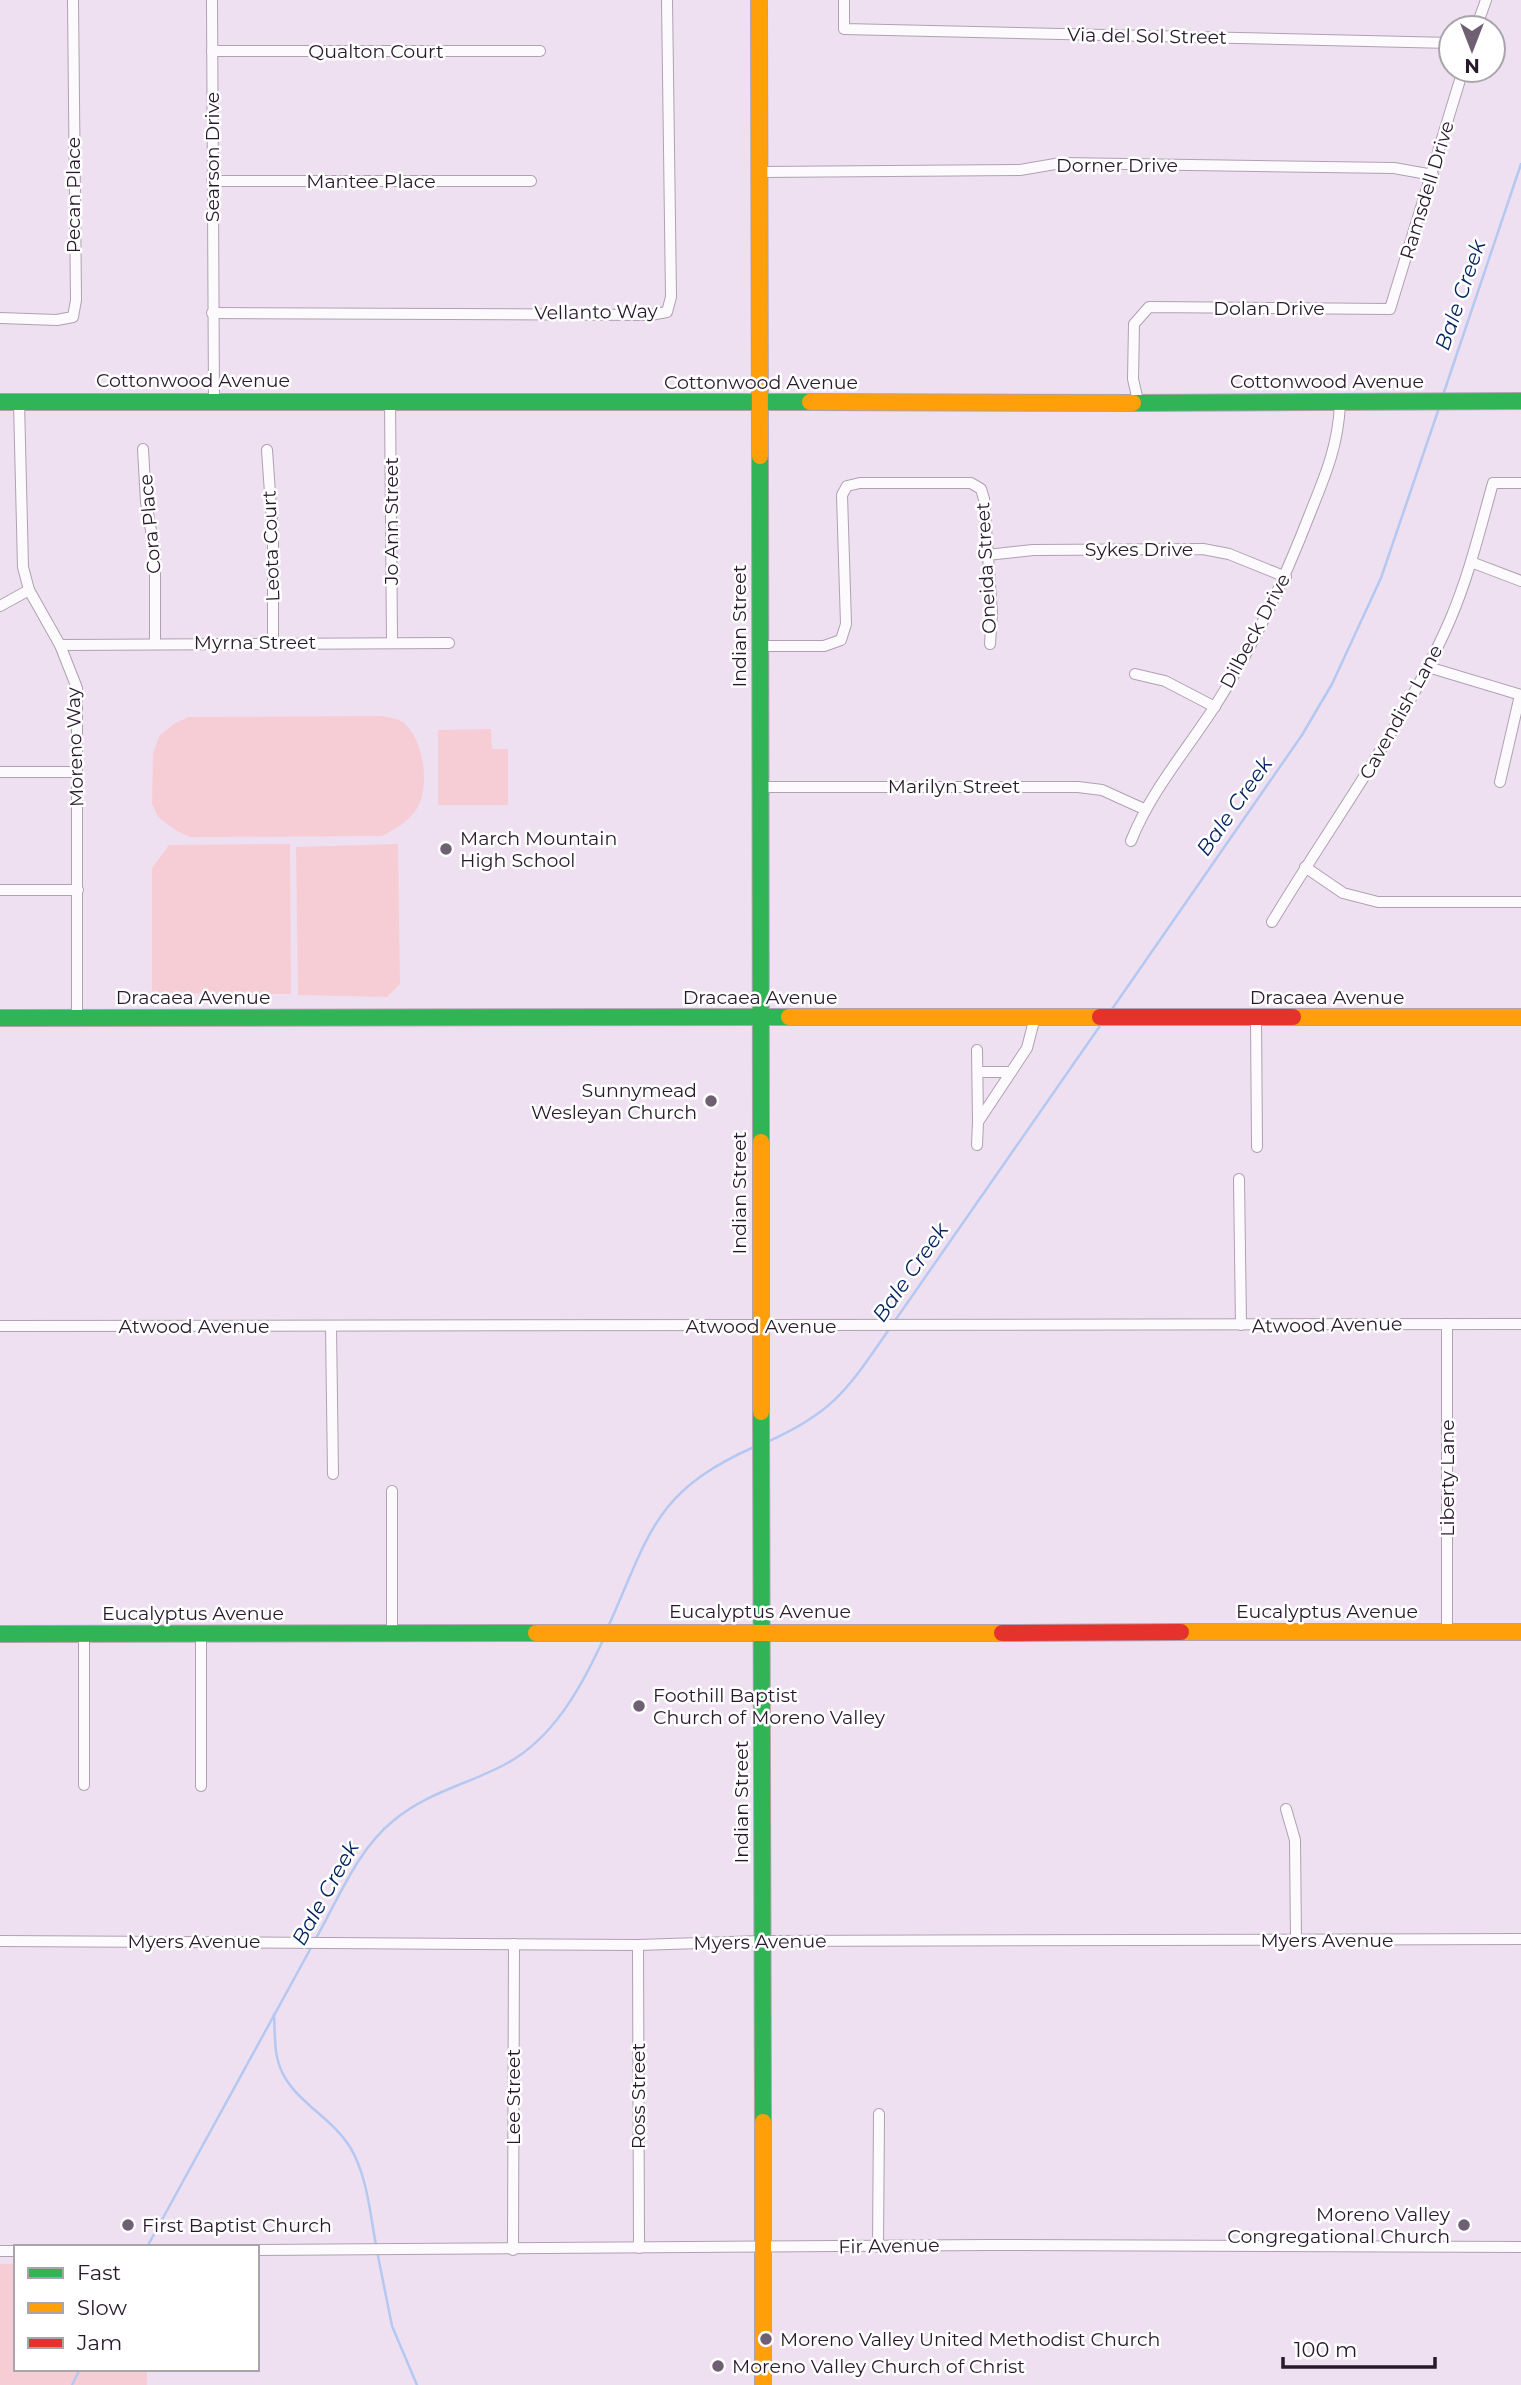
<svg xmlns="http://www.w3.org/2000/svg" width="1521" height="2385" font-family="Montserrat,sans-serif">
	<rect width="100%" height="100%" fill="#eee0f1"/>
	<g fill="#f6cdd4">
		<path d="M383 716C390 718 398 718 404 723 424 740 431 787 416 810 408 822 394 830 382 836L190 837 177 831 158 817 152 804 153 754 159 736 175 723 189 717Z"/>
		<polygon points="491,729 492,749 508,749 508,805 438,805 438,730"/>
		<polygon points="290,844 291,994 152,993 152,868 169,845"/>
		<polygon points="398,844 400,984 387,997 298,995 296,847"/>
		<polygon points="0,2264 16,2264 16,2369 147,2369 147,2385 0,2385"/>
	</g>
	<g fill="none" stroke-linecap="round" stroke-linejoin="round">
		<g stroke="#b5c8f1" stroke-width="2.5">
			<polyline points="1443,395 1521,164"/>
			<polyline points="1110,1012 1302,735 1332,684 1381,578 1439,408"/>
			<polyline points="894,1322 1102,1023"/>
			<path d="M767 1442C835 1412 849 1387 890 1328"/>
			<path d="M608 1627C650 1534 653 1492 754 1447"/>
			<path d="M315 1940C338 1900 357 1850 393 1821 426 1793 465 1785 502 1766 552 1741 581 1688 603 1640"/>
			<path d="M274 2014C275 2028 274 2043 277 2057 285 2098 329 2113 350 2147 367 2175 370 2213 376 2245"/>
			<polyline points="147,2247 312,1946"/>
			<polyline points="377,2251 392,2326 417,2385"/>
			<polyline points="72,2385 80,2369"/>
		</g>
		<g stroke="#afa1b1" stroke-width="12">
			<g id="street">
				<polyline points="212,0 214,401"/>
				<polyline points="844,0 844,29 1451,43"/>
				<polyline points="1476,28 1486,0"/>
				<polyline points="212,51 540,51"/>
				<polyline points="759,172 1020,170 1061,163 1394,168 1433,175"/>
				<polyline points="212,181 531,181"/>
				<polyline points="212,313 650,315 667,312 671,297 667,0"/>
				<polyline points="0,318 57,320 73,317 76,300 73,0"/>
				<polyline points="390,401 392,642"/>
				<polyline points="1138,401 1133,379 1134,324 1149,307 1390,309 1463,70"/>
				<polyline points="19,402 23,567 29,590 60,645 77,688 77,1018"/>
				<polyline points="143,449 146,502 155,553 155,642"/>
				<polyline points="267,450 273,536 273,642"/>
				<polyline points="987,555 1033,550 1203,549 1229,554 1286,577"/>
				<polyline points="1471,562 1521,581"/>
				<polyline points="0,606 29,590"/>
				<polyline points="60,645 449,643"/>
				<polyline points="760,646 824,646 841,640 846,624 842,495 847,486 860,483 971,483 981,489 984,499 992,613 990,644"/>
				<polyline points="1428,667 1521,695"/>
				<polyline points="1135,674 1165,681 1215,707"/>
				<polyline points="0,772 77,772"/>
				<polyline points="1500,782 1520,695"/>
				<polyline points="760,787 1078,787 1102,790 1144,809"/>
				<path d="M1131 841C1151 791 1186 751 1215 706 1254 646 1283 583 1309 516 1325 476 1338 447 1340 404"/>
				<polyline points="1305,867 1343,893 1378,902 1521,902"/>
				<polyline points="0,890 78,890"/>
				<path d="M1272 922C1332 822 1403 728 1450 620 1469 576 1480 529 1493 483H1521"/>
				<polyline points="1256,1018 1257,1147"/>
				<polyline points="977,1050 978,1121"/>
				<polyline points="978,1072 1011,1072"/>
				<polyline points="977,1145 978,1122 1027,1048 1035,1017"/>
				<polyline points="1239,1179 1241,1325"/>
				<polyline points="1447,1324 1447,1632"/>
				<polyline points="0,1326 1521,1324"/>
				<polyline points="331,1326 333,1474"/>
				<polyline points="392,1491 392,1633"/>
				<polyline points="84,1634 84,1785"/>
				<polyline points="201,1634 201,1786"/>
				<polyline points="1286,1809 1295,1840 1296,1940"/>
				<polyline points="0,1941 638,1945 762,1941 1521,1939"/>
				<polyline points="638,1945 639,2248"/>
				<polyline points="878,2247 879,2114"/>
				<polyline points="257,2250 989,2245 1521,2247"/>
				<polyline points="513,2250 514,1944"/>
				<polyline points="0,2251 16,2251"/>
			</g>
		</g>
		<g stroke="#afa1b1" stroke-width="18">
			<g id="fast">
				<polyline points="0,402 810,402"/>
				<polyline points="1133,403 1521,401"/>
				<polyline points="760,456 761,1142"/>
				<polyline points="0,1018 789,1017"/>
				<polyline points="761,1412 763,2122"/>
				<polyline points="0,1634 536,1633"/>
			</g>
		</g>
		<g stroke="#afa1b1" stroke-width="18">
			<g id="slow">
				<polyline points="759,0 760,456"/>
				<polyline points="810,402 1133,403"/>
				<polyline points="789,1017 1100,1017"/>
				<polyline points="1293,1017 1521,1017"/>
				<polyline points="761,1142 761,1412"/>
				<polyline points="1181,1632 1521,1632"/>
				<polyline points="536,1633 1002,1633"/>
				<polyline points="763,2122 763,2385"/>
			</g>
		</g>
		<g stroke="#afa1b1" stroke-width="18">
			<g id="jam">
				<polyline points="1100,1017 1293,1017"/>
				<polyline points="1002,1633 1181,1632"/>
			</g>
		</g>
		<use href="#street" stroke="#fcfafd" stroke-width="10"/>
		<use href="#fast" stroke="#30b455" stroke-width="16"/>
		<use href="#slow" stroke="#ff9f0a" stroke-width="16"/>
		<use href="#jam" stroke="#e5322d" stroke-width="16"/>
	</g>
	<g fill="#6e5f72" stroke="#fff" stroke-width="2.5">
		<circle cx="446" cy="849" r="7"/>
		<circle cx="711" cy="1101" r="7"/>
		<circle cx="639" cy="1706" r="7"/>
		<circle cx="128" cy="2225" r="7"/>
		<circle cx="1464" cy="2225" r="7"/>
		<circle cx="766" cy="2339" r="7"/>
		<circle cx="718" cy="2366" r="7"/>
	</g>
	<g text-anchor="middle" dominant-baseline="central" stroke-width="5" stroke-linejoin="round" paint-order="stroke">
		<g font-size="19" fill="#29192d" stroke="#fff">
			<text transform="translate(1147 36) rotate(1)">Via del Sol Street</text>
			<text x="376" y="51">Qualton Court</text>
			<text transform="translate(212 157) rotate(-90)">Searson Drive</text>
			<text x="1117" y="165">Dorner Drive</text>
			<text x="371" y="181">Mantee Place</text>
			<text transform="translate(1427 190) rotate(-73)">Ramsdell Drive</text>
			<text transform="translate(73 195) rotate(-90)">Pecan Place</text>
			<text x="1269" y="308">Dolan Drive</text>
			<text transform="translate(596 312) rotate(-1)">Vellanto Way</text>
			<text x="193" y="380">Cottonwood Avenue</text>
			<text x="1327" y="381">Cottonwood Avenue</text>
			<text x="761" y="382">Cottonwood Avenue</text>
			<text transform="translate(391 521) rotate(-90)">Jo Ann Street</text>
			<text transform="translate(150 524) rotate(-95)">Cora Place</text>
			<text transform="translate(271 546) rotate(-92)">Leota Court</text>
			<text x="1139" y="549">Sykes Drive</text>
			<text transform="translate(986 568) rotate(-93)">Oneida Street</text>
			<text transform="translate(739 626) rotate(-90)">Indian Street</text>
			<text transform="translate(1255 631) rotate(-62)">Dilbeck Drive</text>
			<text x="255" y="642">Myrna Street</text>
			<text transform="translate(1401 712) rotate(-61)">Cavendish Lane</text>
			<text transform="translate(75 747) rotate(-92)">Moreno Way</text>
			<text x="954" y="786">Marilyn Street</text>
			<text x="193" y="997">Dracaea Avenue</text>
			<text x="760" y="997">Dracaea Avenue</text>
			<text x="1327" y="997">Dracaea Avenue</text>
			<text transform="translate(739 1193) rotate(-90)">Indian Street</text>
			<text transform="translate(1327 1325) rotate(-1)">Atwood Avenue</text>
			<text x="194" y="1326">Atwood Avenue</text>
			<text x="761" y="1326">Atwood Avenue</text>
			<text transform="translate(1447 1478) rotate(-90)">Liberty Lane</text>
			<text x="760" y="1611">Eucalyptus Avenue</text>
			<text x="1327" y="1611">Eucalyptus Avenue</text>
			<text x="193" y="1613">Eucalyptus Avenue</text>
			<text transform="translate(741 1802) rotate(-90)">Indian Street</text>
			<text x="1327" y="1940">Myers Avenue</text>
			<text x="194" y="1941">Myers Avenue</text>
			<text transform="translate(760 1942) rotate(-1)">Myers Avenue</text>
			<text transform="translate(638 2096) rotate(-90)">Ross Street</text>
			<text transform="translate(513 2097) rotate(-90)">Lee Street</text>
			<text transform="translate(889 2246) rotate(-1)">Fir Avenue</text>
		</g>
		<g font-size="19" fill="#29192d" stroke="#fff" text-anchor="start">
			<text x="460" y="838">March Mountain<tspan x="460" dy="22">High School</tspan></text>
			<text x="697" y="1090" text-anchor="end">Sunnymead<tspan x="697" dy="22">Wesleyan Church</tspan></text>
			<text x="653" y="1695">Foothill Baptist<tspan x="653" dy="22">Church of Moreno Valley</tspan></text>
			<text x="1450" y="2214" text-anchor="end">Moreno Valley<tspan x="1450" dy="22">Congregational Church</tspan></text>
			<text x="142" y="2225">First Baptist Church</text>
			<text x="780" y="2339">Moreno Valley United Methodist Church</text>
			<text x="732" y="2366">Moreno Valley Church of Christ</text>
		</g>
		<g font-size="21" font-style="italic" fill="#01245f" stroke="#fff">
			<text transform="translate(1460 295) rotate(-71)">Bale Creek</text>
			<text transform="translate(1234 806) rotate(-55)">Bale Creek</text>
			<text transform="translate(910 1272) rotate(-55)">Bale Creek</text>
			<text transform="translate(325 1893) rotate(-61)">Bale Creek</text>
		</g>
	</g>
	<rect x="14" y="2245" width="245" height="126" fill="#ffffff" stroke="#a9a3ab" stroke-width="2"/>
	<rect x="28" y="2268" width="35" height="10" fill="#30b455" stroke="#a9a3ab" stroke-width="2"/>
	<text x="77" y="2280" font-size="21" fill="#29192d">Fast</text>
	<rect x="28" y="2303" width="35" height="10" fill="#ff9f0a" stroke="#a9a3ab" stroke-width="2"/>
	<text x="77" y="2315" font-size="21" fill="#29192d">Slow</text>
	<rect x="28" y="2338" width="35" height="10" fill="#e5322d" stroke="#a9a3ab" stroke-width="2"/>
	<text x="77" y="2350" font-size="21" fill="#29192d">Jam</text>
	<g transform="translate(1472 49) rotate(180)"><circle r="33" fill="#ffffff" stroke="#a9a3ab" stroke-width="2"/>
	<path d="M0-5L12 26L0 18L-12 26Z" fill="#6e5f72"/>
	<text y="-10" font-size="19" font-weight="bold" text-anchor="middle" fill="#29192d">N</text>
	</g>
	<path d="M1283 2357v10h152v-10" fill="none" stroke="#29192d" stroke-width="3.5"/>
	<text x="1294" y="2357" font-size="21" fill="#29192d" stroke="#ffffff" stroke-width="5" paint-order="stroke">100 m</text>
</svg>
